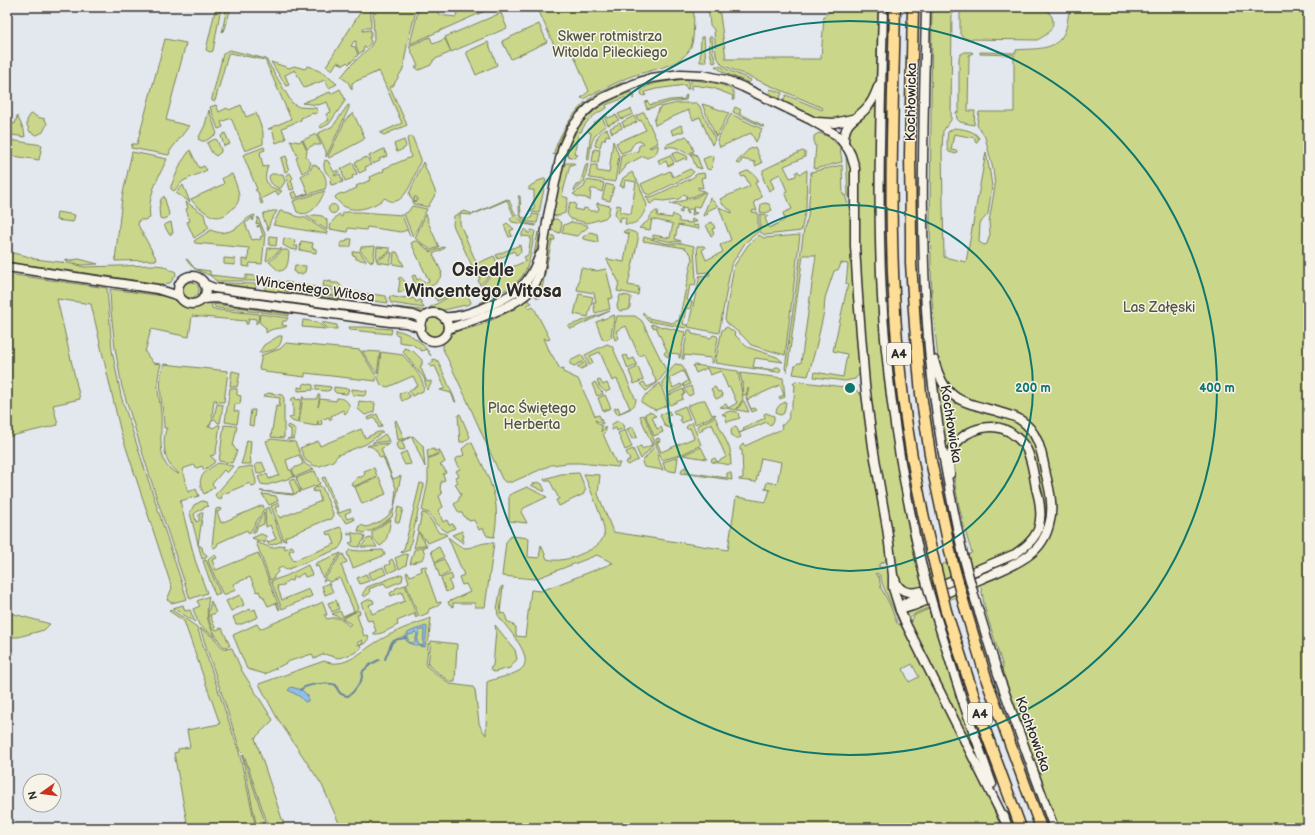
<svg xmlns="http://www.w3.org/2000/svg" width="1315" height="835" font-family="'Balsamiq Sans',sans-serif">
	<rect width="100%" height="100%" fill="#e3e8ee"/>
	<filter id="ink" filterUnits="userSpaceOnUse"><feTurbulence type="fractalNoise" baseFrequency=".025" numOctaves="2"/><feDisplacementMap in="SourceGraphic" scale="8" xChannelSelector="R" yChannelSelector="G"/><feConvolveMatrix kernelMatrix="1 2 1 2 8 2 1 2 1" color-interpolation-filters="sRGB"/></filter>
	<g filter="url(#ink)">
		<g fill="#cad78b" stroke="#7a815b" fill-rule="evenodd">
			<polygon points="216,7 221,7 213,51 210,52 206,50"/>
			<polygon points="227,7 231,7 225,29 222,32"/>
			<polygon points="344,7 371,7 371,28 363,28 363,31 371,30 371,37 369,37 371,42 370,44 366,48 364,47 363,51 359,54 356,46 356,41 354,41 351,46 355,47 358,55 349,64 347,62 344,65 337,62 332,70 326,66 360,13 358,10"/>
			<polygon points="373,7 417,7 407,45 403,69 393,86 390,87 407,125 384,135 380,133 402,123 379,71 352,83 352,90 348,82 341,77 350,66 371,46 374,40"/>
			<polygon points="419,7 439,7 438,15 456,17 458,7 494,7 410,44"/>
			<path d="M537 7H694C693 18 695 37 691 47 682 67 648 70 629 77 616 82 603 90 590 95L585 99 581 98 589 91 570 46 557 52Z"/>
			<path d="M708 7H719L726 59H821L824 16 836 7H878L876 84C868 110 848 125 820 119 807 116 794 108 783 102L786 95 822 110 823 108 722 65 716 55 714 30 710 25Z"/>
			<path d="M932 7H952L951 120 943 131 942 151 944 257 966 262 986 152 990 173 992 186 988 214 980 223 979 242 984 245 987 244 990 234 989 222 995 186 993 169 985 137 977 125 979 112H1014V55L980 54V52L1016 53V50C1034 48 1057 52 1065 31 1069 21 1066 16 1072 7H1308V828H1057L1001 672 1003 667 985 609 981 587 916 613 908 620 906 615 907 613 1011 570 1028 561 1039 551 1054 521 1033 428 958 395 946 383 938 360 932 299 930 223Z"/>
			<path d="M960 7H1044C1047 10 1050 13 1052 17 1056 28 1046 36 1037 40L967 39 962 37 960 33Z"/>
			<polygon points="501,13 507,28 451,52 445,37"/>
			<polygon points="539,24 547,42 511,59 502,41"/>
			<polygon points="430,37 433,44 445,39 451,52 433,60 433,62 431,64 431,65 419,70 415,67 418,66 409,46"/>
			<polygon points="701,37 704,37 706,62 700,62"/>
			<polygon points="709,37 712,37 713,53 716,62 713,63 710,53"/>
			<polygon points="165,39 186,43 166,120 189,126 170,151 169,155 131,148 132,144 137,144"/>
			<polygon points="488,42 497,65 476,75 466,52"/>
			<polygon points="230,50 266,59 292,103 299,107 316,108 318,112 314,114 313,113 301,118 301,120 282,128 286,139 276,143 272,129 268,129 291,119 265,60 230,53 228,54 215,101 212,101 212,98 223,54 227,51"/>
			<polygon points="965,52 972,52 973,53 969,55 968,111 975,111 974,125 960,122 957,119 956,112 959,112 959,57 961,54"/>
			<polygon points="271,62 289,68 294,66 305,69 307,67 309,66 325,74 337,84 329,88 325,80 304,88 295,70 285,75 289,85 286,86"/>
			<polygon points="715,66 719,66 751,80 749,83 723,72"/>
			<path d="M688 79 689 89H687L685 85 656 89 645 92 646 95 644 96 641 94C642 91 641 90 644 88 653 82 678 80 688 79Z"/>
			<path d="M691 80C702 81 729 83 734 93V100H732L733 96 713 88 693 85 692 89H691Z"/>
			<polygon points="625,81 590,101 588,100 597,94"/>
			<polygon points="340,89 345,99 345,101 329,124 321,128 320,125 329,120 326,114 331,112 327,102 318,105 302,103 330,92 331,94"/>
			<polygon points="771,89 782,93 779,100 769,92"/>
			<path d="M631 92 633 93 635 97 633 99 632 95 606 105 607 108C595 114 586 120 581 132H579L574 154 578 155 574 158 568 156C566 150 570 144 572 139 587 111 603 103 631 92Z"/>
			<polygon points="687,95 686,100 670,102 647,109 645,103 647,101 650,105 670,100 685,99 685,96"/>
			<path d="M877 99 891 424 903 497 920 573 972 553C965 533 949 474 955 455 964 427 1001 424 1019 444 1030 456 1031 478 1034 493 1037 509 1039 527 1028 539 1016 552 995 558 979 564 958 573 936 582 915 590H906L897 580 872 419 862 315 855 154 847 138 848 129Z"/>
			<path d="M585 102V105C571 119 562 135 556 153L553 155C559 135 570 117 585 102Z"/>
			<polygon points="678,103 696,103 699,105 715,139 712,145 700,117 693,120 688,110 655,125 654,121 660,107"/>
			<polygon points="702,104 709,106 729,113 716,137"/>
			<polygon points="216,105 219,112 227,108 229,110 241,105 246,117 256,113 263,132 263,144 245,151 231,118 221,122 223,127 218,129 210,107"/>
			<polygon points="348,105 349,105 349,108 326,157 326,151 317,134 333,126"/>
			<polygon points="735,107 741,110 739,113 764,126 763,127 733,112"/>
			<polygon points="631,109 633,114 621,119 618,114"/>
			<polygon points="209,110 217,134 205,141 202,141 198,139 205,125"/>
			<path d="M644 112 658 143 649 147 650 148 658 145C659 153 653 155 647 158L643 156 626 165 625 168 618 176 621 155 638 151 639 146 644 143 642 141C635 141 633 144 630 150L621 153 616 143 646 130 641 120 639 121 636 116Z"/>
			<polygon points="353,113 365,138 363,140 329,158 328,156 346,119"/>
			<polygon points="33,114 37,117 45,119 47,124 43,132 37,135 30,132 27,125 27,120 29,117 29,115"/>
			<polygon points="731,114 762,129 756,142 751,133 720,147 717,140"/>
			<polygon points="606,115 608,118 616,115 619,120 608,125 604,116"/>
			<polygon points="17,116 24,130 25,137 13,135 12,136 9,136 9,126 12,123 15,124"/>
			<polygon points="634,116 637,122 624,127 622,122"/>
			<path d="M602 117 606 126C591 134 591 145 589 160H587L591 133 587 131 588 130 593 124Z"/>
			<polygon points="620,123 622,128 612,133 610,128"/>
			<polygon points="681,125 684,131 673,135 671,130"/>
			<path d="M954 128C963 129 974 130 979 138L977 142H975V138L954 134 951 150 957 151 956 154 949 152C946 148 947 137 948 132Z"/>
			<path d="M607 129 610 136 606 135 605 140H602L600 147 595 146C596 139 599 131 607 129Z"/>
			<polygon points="225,133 230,144 224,146 221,136"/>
			<polygon points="820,133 829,137 840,147 842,162 814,169 816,146 814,145 814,136 817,134"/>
			<polygon points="316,134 321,145 313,145 307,149 303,140"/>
			<path d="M412 136 421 159C416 171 404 214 385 198 371 209 346 217 335 197L337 195 342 193 343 194 357 188 356 186 371 180 370 177 384 171 383 169 411 157 407 139Z"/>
			<path d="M686 136 689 139 694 151 688 154C680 150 674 144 666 148V145L668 144Z"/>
			<polygon points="215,139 217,140 221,150 221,152 216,156 212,153 207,143"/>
			<polygon points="10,140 42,145 39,160 7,155"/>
			<polygon points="290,140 299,142 302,140 307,151 306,157 311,163 308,170 302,173 296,158 298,157"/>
			<polygon points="404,140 406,146 405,148 397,152 394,144"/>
			<polygon points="613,141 619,156 615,182 590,178 589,177 591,165 597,165 597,171 609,173"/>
			<path d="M264 147 265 150 260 152 263 167 268 165C263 181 265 187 282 191L278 195 276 191 261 199 263 203 261 204 258 192 255 190 257 189 243 155Z"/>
			<polygon points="755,147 762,163 755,166 755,162 742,159 740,164 736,163 748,150"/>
			<polygon points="384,149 387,156 379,159 380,161 373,164 369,156"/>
			<polygon points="594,149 600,150 598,163 592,162"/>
			<polygon points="190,150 199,168 204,166 207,170 183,181 174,191 171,189 171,186 181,163"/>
			<polygon points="802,151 805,152 805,157 784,166 790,178 796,176 796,172 798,171 800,174 807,170 806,209 801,231 765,235 760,232 760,214 767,215 768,216 765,218 769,228 785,220 783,213 792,209 785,192 787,191 780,174 770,179 774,188 769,191 763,178 763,170"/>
			<path d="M132 152 167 159C158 178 147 197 150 218L144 220H139L138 225 157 260 115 261 122 198Z"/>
			<polygon points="678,152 687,156 688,159 686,160 685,158 676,162 672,154"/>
			<polygon points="694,153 694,155 696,154 702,169 696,167 691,154"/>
			<polygon points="670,155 674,163 668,166 666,161 660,164 658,160"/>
			<polygon points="713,155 714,158 711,170 707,169 703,159"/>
			<polygon points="846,155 851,168 851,202 848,196"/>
			<polygon points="286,156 288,161 286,162 289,170 285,172 281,158"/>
			<polygon points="367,157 371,165 365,167 366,170 359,173 355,162"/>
			<path d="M325 160 328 161 334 172 338 170 339 172 334 175 335 176 340 174 343 182 331 185 330 181 332 178C325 173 322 167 325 160Z"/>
			<polygon points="423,162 436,193 428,207 413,204 413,201 417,202 417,197 414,197 415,200 412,200 409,194"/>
			<polygon points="353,163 357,174 352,176 353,178 345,181 341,169"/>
			<polygon points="566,163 574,163 575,165 570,165 562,196 568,198 565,213 557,216 553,215 562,170"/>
			<path d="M313 164C322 168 329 179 325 189L293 199 291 193 295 191 298 197 308 193 301 176 310 171Z"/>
			<polygon points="586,164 588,164 584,183 574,191 576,185 580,184"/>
			<polygon points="842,165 843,195 845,195 851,214 855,305 860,369 860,373 855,379 845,381 814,377 815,372 843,377 847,354 833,351 848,284 846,284 848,264 841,263 839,269 834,271 825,298 824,312 816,347 808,376 793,374 795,366 798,363 801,363 816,255 803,255 787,372 785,368 804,229 808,217 811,172"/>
			<polygon points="690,169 694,172 690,176 650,195 645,193 641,184 670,171 673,177"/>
			<path d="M747 171C753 172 756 176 759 181L755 183 762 197 754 202 757 211 753 210 752 212 758 213V232L745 243 731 265 719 333 688 327 699 280V276L710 275 709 272 699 273 697 246H704L705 248 702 250 706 260 723 252 720 245 731 240 719 207 732 213V211L723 205 720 199 750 186 745 176 742 177 740 174Z"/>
			<path d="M632 172 638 182 647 205C643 216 638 226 625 224L626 218 621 217 620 222H619L615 214 617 205 621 206 620 212 631 214 636 182 625 180 624 187 620 186 623 178Z"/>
			<polygon points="290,173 293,178 291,180 294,189 290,190 286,175"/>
			<polygon points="704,173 705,177 701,178 703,188 698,187 698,189 704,191 695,196 685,198 687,196 684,194 679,199 663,201 657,200 650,204 646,196 650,197 654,196 692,178 697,174"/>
			<path d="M232 174C235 181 239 190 239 198 238 205 234 207 230 211 219 221 211 217 200 208 196 205 193 203 191 199L224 184 222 178Z"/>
			<path d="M272 174H283L285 182 280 189C274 186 270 184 269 177L270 175Z"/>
			<polygon points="544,179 546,179 539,213 532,212 530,210 534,210 534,190 529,190 529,187 538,181"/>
			<polygon points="587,180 604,183 602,192 595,189 591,189 590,200 587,199 587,198 578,197 573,194 584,187"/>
			<polygon points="606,184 614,186 610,201 602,199"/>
			<polygon points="183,185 190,202 176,193"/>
			<path d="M325 191C320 202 311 219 297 212L293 201Z"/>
			<polygon points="704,192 706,192 699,207 694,206 693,212 697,213 692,215 693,209 688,209 688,214 686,213 687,209 682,208 682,213 679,212 682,208 676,204 670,204 697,197"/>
			<polygon points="164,196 169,214 167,218 162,219 160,218 159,208 161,199"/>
			<path d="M518 196H520L521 217 530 219 532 217V214L539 215 537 223C523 221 519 221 519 206 519 201 520 200 518 196Z"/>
			<polygon points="710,198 718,206 707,211 708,214 703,216"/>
			<path d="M507 199 509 200C516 216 517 222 536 225V226L512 222 510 219 514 216 507 200 472 215 460 214V224L476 262 475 265 472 266 453 225 454 216 464 211 473 214Z"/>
			<polygon points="186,202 204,214 206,223 209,228 194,238 187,222 190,221 186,209 188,208"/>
			<polygon points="570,202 576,204 575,209 583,211 584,208 588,209 590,211 598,211 599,207 597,206 597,203 610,206 608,215 605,218 587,223 571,219 567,214"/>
			<polygon points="765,203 769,204 772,210 766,213 760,212 761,204"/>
			<circle cx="333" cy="209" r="4.5"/>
			<polygon points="412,206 427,209 413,237 404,214 408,212"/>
			<polygon points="277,211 270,222 268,230 263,217 264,213 273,211"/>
			<polygon points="280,211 290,213 298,217 304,217 327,232 327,234 273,225"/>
			<polygon points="656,211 658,211 657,216 672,218 673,214 679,218 679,222 691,223 692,219 697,222 693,222 693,226 698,225 699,229 678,225 675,239 681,241 673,242 653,238 653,235 670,238 673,224 652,219 650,230 639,228 649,220 651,215"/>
			<polygon points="57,212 75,215 73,222 56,220"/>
			<polygon points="347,212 360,212 402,215 410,236 407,230 401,232 367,227 366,230 348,228 347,232 330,229 331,223 339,214 341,217 343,216 342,213"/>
			<polygon points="426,214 428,219 427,220 439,247 431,250 415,238"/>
			<path d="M255 215 253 221 252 217 250 220 245 223 252 240 257 239 258 240 261 239 260 237 263 236 260 226 257 227V226L260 225 259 223 256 224 258 217 265 234 262 264 250 263 249 267 242 266V259L248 260 249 248 195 243 194 241 211 230C218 234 229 233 236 228 243 224 246 217 255 215Z"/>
			<polygon points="316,215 322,216 327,220 327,230 306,216"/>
			<polygon points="553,219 557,219 562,224 560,233 551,230"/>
			<polygon points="171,222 173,233 172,234 169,234 164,225"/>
			<polygon points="571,222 587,225 588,227 577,236 562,233 564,225"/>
			<polygon points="712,222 715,228 712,229 714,234 711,236 706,225"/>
			<polygon points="507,223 514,229 510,231 512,236 509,237 504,225"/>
			<path d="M524 230H527V233H530L531 230 535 231C529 259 531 279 501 292 496 293 491 296 486 297L481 287 498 266 501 272 526 261 524 257 528 255 531 237 522 236V233Z"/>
			<path d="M626 230C633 232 639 232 638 240L628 285 639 287 638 295 617 291 619 282 607 260V259L624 262 629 234 623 232Z"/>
			<path d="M538 232C540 239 537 247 535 254 527 290 510 292 479 304V303C496 296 517 291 527 275 534 263 535 246 538 232Z"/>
			<polygon points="590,232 597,234 598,242 583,239 583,237"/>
			<polygon points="550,235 554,236 555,240 552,240 540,298 536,297 536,289 549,237"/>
			<polygon points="759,235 764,238 800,235 785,355 751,345 743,336 727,323 725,319 734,266 748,245"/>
			<polygon points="270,236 277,237 276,246 269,245"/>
			<polygon points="644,237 665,243 675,244 681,243 694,246 696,281 695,286 690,285 687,300 692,302 690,309 686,308 683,324 687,325 686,328 648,321 643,315 643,312 648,318 672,323 679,320 692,260 691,254 685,248 643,241"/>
			<polygon points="284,238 295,240 294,246 298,246 297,250 290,249 283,245"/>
			<polygon points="347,239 352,239 351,246 349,247 341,247 341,242 346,242"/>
			<polygon points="301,241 313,243 312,248 316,249 316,253 300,250"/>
			<path d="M415 241H417L431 252 443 247 445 248 433 254 442 273H441L442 276C440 277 439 279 438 281 435 285 428 287 423 288V290L418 291 412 276 415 275 417 280 421 278 424 283 429 281 411 243Z"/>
			<polygon points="520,245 521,252 516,255 514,251 498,259 496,255"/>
			<polygon points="375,246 373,262 370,261 360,250 361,247"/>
			<polygon points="377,247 390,248 390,251 376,260"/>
			<polygon points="268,248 282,249 267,261 266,260"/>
			<path d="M283 250H287L289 252C288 260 289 271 279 271L269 262Z"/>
			<polygon points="359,251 366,260 366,261 356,259 356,256 352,255 353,252"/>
			<polygon points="7,252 23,255 35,259 68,263 84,267 154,265 164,266 170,270 175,271 176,275 170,283 159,284 107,276 7,262"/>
			<polygon points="391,252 392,253 390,264 377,262 377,261"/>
			<polygon points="394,252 397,252 404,266 393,264"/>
			<polygon points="494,256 498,265 480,285 478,280 480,279 480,277 477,277 473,268 478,263"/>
			<polygon points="224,258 235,259 235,265 224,264"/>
			<polygon points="79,259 98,264 81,265 65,260 72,260"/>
			<path d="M186 259 188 260 195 269 210 271V275L246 279V275L254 276 257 280 256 281H216C210 271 194 274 186 259Z"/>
			<polygon points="295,265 306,266 305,272 302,274 296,274 294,271"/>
			<polygon points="581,268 596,271 606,269 613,298 608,299 610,309 595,313 593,302 596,302 594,293 577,290"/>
			<polygon points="7,274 107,288 112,350 121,396 187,599 172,603 167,600 172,588 120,429 91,304 57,299 80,399 53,405 58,425 7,437"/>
			<path d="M400 277C406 280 407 286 404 291L402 292 398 293 400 280 398 279Z"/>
			<polygon points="271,280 292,283 291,290 277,284 268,283"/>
			<polygon points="324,280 327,282 331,281 331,283 338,283 341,286 341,289 323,286"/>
			<circle cx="191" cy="290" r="8"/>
			<polygon points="220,283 257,284 255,289 253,290 220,287"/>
			<polygon points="296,284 338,291 341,293 341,297 295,290"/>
			<path d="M265 285C274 285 283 289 291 293V295L268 292 265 289Z"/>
			<path d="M110 289 171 297 182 306 187 308H193L205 303H211L212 308 218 310 259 314 258 322 256 324V319L249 318 248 324H246V321L192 316 189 337 151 329 145 352 153 363 161 364C155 383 159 394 161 413 162 427 159 443 163 457 165 466 171 471 179 474 177 471 173 468 170 465 164 458 162 435 167 428H164C164 407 156 385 164 364L228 371 224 402H216L217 400H214L212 417H214L217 404 223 405 220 423H218L215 419 212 420 210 425 208 426V427L210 426 213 428 218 425H220L216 452 214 455 210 456 215 460 214 463 204 470 202 466 197 468 194 465 182 469 186 480 185 481 188 492 196 489 199 496 180 501 195 560 207 593 190 599 157 499 122 387 115 348 111 311Z"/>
			<polygon points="449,290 450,293 446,297 437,301 434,297"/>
			<polygon points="356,292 386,296 388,303 351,298 353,294"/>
			<polygon points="297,293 342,299 338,302 296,296"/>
			<polygon points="579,294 593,297 588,317 574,314"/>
			<polygon points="467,295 471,302 470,304 444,310 429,308 449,297"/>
			<polygon points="620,295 629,296 631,297 630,307 628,310 620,311 618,309 617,306"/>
			<polygon points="390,296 399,298 410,297 410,299 414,298 416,302 420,300 424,308 391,303 389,298"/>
			<path d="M524 300 530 301 532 303 527 305 529 308 533 306 550 339 548 340 544 338 551 355H552L560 369 564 368 563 372 578 379 595 416 599 415 603 424 595 420 596 422 602 426 601 432 605 427 606 431 603 434 616 463H620L618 467 580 463H568L551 465 512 482H505L502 479 466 398 443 349C442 332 460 329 472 325L464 330 481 325 517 308 512 309 507 311Z"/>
			<polygon points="296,303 341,309 341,311 340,312 295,305 295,304"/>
			<polygon points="213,304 260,310 259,312 218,308 215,307"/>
			<polygon points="396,307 430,311 432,311 420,316 395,309"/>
			<polygon points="261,310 289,314 289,316 261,312"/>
			<polygon points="350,310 389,316 389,318 349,312"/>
			<polygon points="610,311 573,328 569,328 568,326"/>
			<path d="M260 314 288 318 286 321H283L282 325 287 326C281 330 274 326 266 333V328L259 322Z"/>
			<polygon points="614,315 615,316 611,334 612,337 606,340 602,338 596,322"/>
			<polygon points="617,316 635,316 642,321 666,370 666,372 657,383 646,391 640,384 644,382 647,387 657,383 644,354 639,356 626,326 616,331 619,338 615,340 613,334"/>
			<circle cx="434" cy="327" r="9"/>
			<polygon points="303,320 317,322 325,329 302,327"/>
			<polygon points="321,322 337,325 337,329 328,329"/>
			<polygon points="651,324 685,332 680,358 679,358 679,354 669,353 668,357 665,355 664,353 667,351 656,327 653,328"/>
			<polygon points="349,327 365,327 392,329 391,334 350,330"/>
			<polygon points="727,327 735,333 734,334 747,347 777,357 783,362 755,358 753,367 774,370 776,367 778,367 781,369 780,371 777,372 715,363 722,330"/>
			<path d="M395 330C411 333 423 342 431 356L426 349 422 351 412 344 399 342V335L395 334Z"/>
			<polygon points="688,330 691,330 692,334 711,338 713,335 717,336 718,338 713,363 711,363 711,358 684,355 684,359 682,359"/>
			<path d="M279 336H282C281 351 272 350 259 353L264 345Z"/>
			<polygon points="286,343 360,350 376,376 376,381 305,373 305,377 265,372 265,370 259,369 262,355 280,349"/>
			<path d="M607 344 612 346 636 400C635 409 625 411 617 414L614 409 618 407 620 413 630 408 617 379 612 381 600 352 590 356 593 363 589 365 585 355Z"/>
			<polygon points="404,348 413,351 422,360 422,365 420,366 427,382 431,381 431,384 427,390 424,378 403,352"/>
			<polygon points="362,351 380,352 377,374"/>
			<path d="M381 352 403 355C409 363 427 380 423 391L412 396 409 390 418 386 413 376 388 387 381 385 378 378Z"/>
			<polygon points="582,355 587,366 581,369 577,367 583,364 582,362 574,366 570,364 570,361"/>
			<polygon points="627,355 629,360 634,358 637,365 628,369 623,356"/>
			<polygon points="433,359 438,361 456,402 455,402 451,393 440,390 445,388 435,366 431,367 429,364 433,362"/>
			<polygon points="675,364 682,365 690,384 684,387 683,384 688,381 683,371 669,378 673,388 681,384 682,387 667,394 662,382"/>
			<polygon points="694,365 738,371 743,399 736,410 720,407 726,404 728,408 737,403 730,387 728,388 721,371 710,375 707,368 696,373 693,366"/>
			<polygon points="638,367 643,380 634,384 629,371"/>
			<polygon points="232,371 240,373 237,387 230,386"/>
			<polygon points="740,373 783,378 785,397 780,399 779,397 784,395 780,385 747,400 751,409 755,408 757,410 752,412 746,398 749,389 748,388 746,395 743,395 742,383 744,383 742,382"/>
			<polygon points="600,380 603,385 607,383 610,390 606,392 600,387 597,381"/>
			<path d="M795 381 852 388 857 391 862 396 884 528 887 558 884 562 879 564V567H885L889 570 903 623 899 622C893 607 884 592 880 575L876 573 875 574 879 577 881 588 889 603 897 623 903 627 904 626 989 797 1001 828H345L339 823 322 785 276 716 259 684 324 661C342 668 355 657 369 647 376 642 385 637 393 633 405 627 418 623 431 618L426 666 450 684 473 687 475 690 479 723 481 728 486 735 487 682 489 681C498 678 510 676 519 671 539 659 505 627 498 615L497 609 501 587 503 586 500 613 505 614 507 621 516 627V636L525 637 531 590 541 591 613 563 597 555 535 579 502 576 506 542 511 536 529 538 528 557 539 558 541 545 547 559C557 562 571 559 581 554 590 550 601 546 604 535 607 526 588 485 584 474L600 475 598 494 613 532 728 550 736 497 766 502 770 490 765 489 767 482 777 484 781 462 761 458 756 482 739 480V479L743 478 742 450H740V447L743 444 745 446 782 429 781 425H783L789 418C788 414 789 410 792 407V401L794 399 795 385 793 384ZM912 664 919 677 909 682 903 669Z"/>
			<path d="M937 381C955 407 968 407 998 416 1006 418 1013 420 1020 425 1037 437 1039 459 1043 479 1046 490 1049 501 1048 512 1046 551 1013 562 982 574 959 584 935 594 912 603L924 597 1017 558C1029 551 1036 543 1042 531L1027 444 982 424 947 455 935 382Z"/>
			<polygon points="595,382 599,389 603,393 603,394 597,396 592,384"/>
			<polygon points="304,383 313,385 313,390 298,391 298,387 303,388"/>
			<polygon points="660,383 668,405 656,410 649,407 641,402 646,394 648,394 648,393"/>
			<polygon points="316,385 331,387 330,390 327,391 316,390"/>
			<polygon points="691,386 693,394 689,396 684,389"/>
			<polygon points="334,387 349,389 347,394 336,393 334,391"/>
			<polygon points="715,387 718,392 720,391 723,396 716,399 711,389"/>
			<polygon points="230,388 237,389 237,395 241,396 240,404 235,404 234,411 239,412 237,424 225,422"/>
			<polygon points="352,389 367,391 366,394 364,396 354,395 352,393"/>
			<polygon points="683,389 685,394 682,396 683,399 670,405 667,396"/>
			<polygon points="407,391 410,397 402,401 399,394"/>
			<polygon points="268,393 282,395 284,398 284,438 271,437 276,406 279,407 280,398 264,396"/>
			<path d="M318 395H320L318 407 320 399 336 401 337 398C347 398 354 406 345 414L343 410 331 416 332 419 330 420 329 417 321 420 322 424 318 425V421L317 425 316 426 299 423 303 396 304 399H317Z"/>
			<polygon points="605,395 611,408 603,411 598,398"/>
			<polygon points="295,397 296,400 301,399 298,423 292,421 289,418 293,417 293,402 290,400"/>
			<polygon points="702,400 705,400 712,415 715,414 716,415 695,424 687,406"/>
			<polygon points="359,401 375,403 374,412 365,415 358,409"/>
			<polygon points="743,401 744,401 749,412 737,410"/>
			<path d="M786 402 784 413 781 415 777 414 776 411C778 405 781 404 786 402Z"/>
			<polygon points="685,406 690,419 682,423 680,419 681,418 680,416 679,416 678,414 676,413 675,414 673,411"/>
			<polygon points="251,410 255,410 253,426 249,425"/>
			<polygon points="669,411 671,415 667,416 667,419 669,421 668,421 668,423 670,423 672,428 670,428 665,426 660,415"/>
			<polygon points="730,411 737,412 739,414 738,415 740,418 727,422 725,415 723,415 722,414"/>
			<polygon points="649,412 652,413 656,416 652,417 657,429 661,427 663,432 654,436 645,414"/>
			<path d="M766 413 774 416V420L772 424 768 425 767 422 739 433 741 437C738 439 735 438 732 436L731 431 732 428 736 426 739 433 744 431 743 428 765 418 764 414Z"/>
			<polygon points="377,414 382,426 379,428 375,418 368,420 367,418"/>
			<polygon points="460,414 470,437 464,442 460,442 458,415"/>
			<polygon points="644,415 654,440 654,444 641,459 636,448 641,446 642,449 652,445 640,416"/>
			<polygon points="715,417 730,449 731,465 712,462 711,460 715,458 717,462 726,457 712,424 702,428 703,430 699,432 697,427 698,425"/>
			<polygon points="396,420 404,438 398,440 395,421"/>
			<polygon points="617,421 622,423 624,428 617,431 616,428 612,430 611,425"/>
			<polygon points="692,422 701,445 680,455 662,460 656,445 656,439 659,438 660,441 657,442 661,452 694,438 690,428 687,429 686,427"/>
			<polygon points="224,425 237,426 233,446 237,451 232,463 219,461"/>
			<polygon points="288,425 293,427 296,431 294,439 287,439 291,438 291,429 287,428 287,426"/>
			<polygon points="633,427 637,437 632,439 627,429"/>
			<polygon points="361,429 365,438 378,432 383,432 366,444 338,455 333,461 320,466 315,466 306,461 300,448 318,441 320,446"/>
			<polygon points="625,430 632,447 625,450 618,433"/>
			<polygon points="385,434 389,441 372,443"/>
			<polygon points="413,436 423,446 425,467 412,437 402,441 405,449 400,451 398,450 396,444 397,442"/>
			<polygon points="272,439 295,442 305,464 314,469 295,477 292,469 303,464 299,455 286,460 289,470 291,470 294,477 267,485 261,484 258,477 267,474 269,479 279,475 266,441"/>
			<polygon points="247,440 251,441 250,454 251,464 241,464 244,455"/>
			<path d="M390 443 381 449 393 479 401 476 392 517 371 531H368L364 533 358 531 360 525 367 527 381 521 388 516 394 508 396 488 383 457 380 458C377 452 375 446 367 446L369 445Z"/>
			<path d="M469 443H472C481 463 494 484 496 506 497 517 496 527 494 537L487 536 483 528 479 530 474 520 469 521 468 519H466L462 513H459L454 504 458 501 461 494 455 484 458 482 455 477 459 476 456 471 460 469 455 459 464 455 462 449Z"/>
			<polygon points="654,447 663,470 644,467 642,462"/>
			<polygon points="701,447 707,459 683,455"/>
			<polygon points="434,449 434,451 440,450 440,452 428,458 427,450"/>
			<polygon points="633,449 638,460 628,465 626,462 630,460 626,452"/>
			<polygon points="406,451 411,464 405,465 400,455"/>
			<polygon points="441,453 445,462 440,465 444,468 446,473 443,474 445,480 441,482 440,489 442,494 439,496 443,507 438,510 443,522 447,520 449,525 453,524 455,528 447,532 436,524 429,513 422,511 428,481 428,459"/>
			<polygon points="678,457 676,472 665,470 663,462"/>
			<polygon points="262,462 266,471 257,474 255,465"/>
			<path d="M218 463 233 466 227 473 224 470 212 484 215 487 204 494C194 477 206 471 218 463Z"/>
			<polygon points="252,466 256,481 256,485 252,486 250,483 221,495 222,498 218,499 215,495 239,468"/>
			<polygon points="685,467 686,467 686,472 727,478 727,473 731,473 732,480 681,473 682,469"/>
			<polygon points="372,468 374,468 377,476 353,487 351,483 354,482 357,477 362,477 365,474 364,471"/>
			<polygon points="314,471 315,471 320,484 301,491 296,478"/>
			<polygon points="579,473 586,490 584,492 584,494 559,506 556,500 559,499 550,481 545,481 544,479 561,474"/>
			<polygon points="325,477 339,513 350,509 351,511 345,514 347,519 353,517 354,520 347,523 338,514 322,478"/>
			<polygon points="379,477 386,494 362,504 355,487"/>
			<polygon points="294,479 300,492 292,495 260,491 294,494 289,481"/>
			<polygon points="538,482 542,484 545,491 543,491 531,485"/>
			<polygon points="420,483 424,484 424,486 409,550 401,553 403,549 404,549"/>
			<polygon points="320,486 322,487 333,513 332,519 326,520 285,537 286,540 284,541 271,506 279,503 280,506 275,508 280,518 321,501 318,491 314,492 313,489"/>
			<polygon points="527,487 547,497 524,508 521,512 527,523 509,521 509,495"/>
			<polygon points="262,494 276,496 278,501 269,505"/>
			<polygon points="202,501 206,502 208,506 201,509 194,514 196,522 199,521 199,514 203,512 198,545 202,547 203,552 207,555 206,558 202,559 190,513 194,505"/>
			<polygon points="263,505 264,509 249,534 247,530 218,543 217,546 214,548 212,546 216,509 221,508 222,510 217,512 221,523"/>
			<polygon points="269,507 282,541 272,545 268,544 267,541 267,540 268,542 276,539 270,525 266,527 265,510"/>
			<polygon points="398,507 403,509 399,523 395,521"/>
			<polygon points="264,512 264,524 257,527 256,531 252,533"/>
			<polygon points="422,513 427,514 439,533 443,533 447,535 428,543 418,531"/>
			<path d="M391 519C389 527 388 543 380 546L372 537V532Z"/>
			<path d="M340 527C346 533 344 543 338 549L286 570 282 567 278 569V572L274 576V578L270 580 256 542 272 548 284 545 285 549 292 546 294 549 289 551 293 561 335 544 331 534 327 535 326 532Z"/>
			<polygon points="462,531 464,537 462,538 464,543 463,543 452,535"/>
			<path d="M348 532 364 535 365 538 359 547C355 547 351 546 349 543L353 542 352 534 348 535Z"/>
			<polygon points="418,532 426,544 414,548"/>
			<polygon points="261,534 266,536 265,543 252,538"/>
			<path d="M448 537C453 541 460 547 465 548 475 548 481 541 494 543L485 607H475V603H453V607L449 605 448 602 470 592 466 584 462 585 459 577 464 575Z"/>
			<polygon points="371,538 377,547 361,547 367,539"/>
			<polygon points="427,545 427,546 423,548 425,555 423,559 410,564 414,550"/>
			<polygon points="439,547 444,557 435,562 431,551"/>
			<polygon points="350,550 360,551 383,550 385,555 353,568 347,553"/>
			<polygon points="258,553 280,609 279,610 276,603 268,606 263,596 261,596 259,591 257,592 250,577 233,584 236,590 223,595 208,561 210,557 215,555 217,558 212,560 216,570"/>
			<polygon points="341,553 323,578 318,566 315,567 316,563"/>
			<polygon points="342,554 343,554 347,562 341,565 358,608 354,612 341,618 332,614 340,611 343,616 354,611 340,578 329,582 327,580 323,581"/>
			<polygon points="405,554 408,555 406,565 399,569 395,558"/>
			<polygon points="392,559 397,569 388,573 385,566 390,564 389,561"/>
			<polygon points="444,559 450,572 440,577 435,563"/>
			<polygon points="206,560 220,593 215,595 203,561"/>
			<polygon points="308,565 312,575 305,577 303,573 298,577 293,577 292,581 288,580 284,585 277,586 282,600 309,589 312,596 282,609 271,581 286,576"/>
			<polygon points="426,566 428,567 425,569 437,603 441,602 441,603 438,606 429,609 428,613 419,617 406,584 409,582 406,573 408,572 410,576 422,571 421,567"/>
			<polygon points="383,567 386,574 371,580 368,573"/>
			<polygon points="366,574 369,581 360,584 357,578"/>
			<polygon points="402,574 403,576 402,581 387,587 384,583 369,589 370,593 364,597 362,595 365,590 367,587"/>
			<polygon points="451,574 453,579 449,581 452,589 446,592 441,578"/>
			<polygon points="329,583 333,592 325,595 322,586"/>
			<path d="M405 585 417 617 416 618 414 614 397 621 398 625C391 628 382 635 374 634L373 633 376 631 372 620 368 621 361 603 370 599 373 600 374 603 369 605 372 614 405 601 402 592 391 596 390 593 395 590 396 588Z"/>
			<polygon points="240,595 244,605 231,611 226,601"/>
			<path d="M209 596C206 617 206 618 215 637L199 625 193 609 200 606 197 601Z"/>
			<polygon points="336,600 339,609 332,612 328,603"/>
			<path d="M211 601 216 613 210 615 216 630 222 628 230 646 224 647C218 642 208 622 208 614 209 610 210 605 211 601Z"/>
			<path d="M323 602 327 615H324L327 619C338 616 341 619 349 626L351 624 342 619 359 610 360 613 357 615 364 636 368 635C370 639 366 643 362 645L361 644 363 643 362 640 357 643 358 645 360 644 361 648 354 653 343 657 338 658 324 654 314 659 312 654 290 661 265 674 247 669 233 635 257 624 260 629Z"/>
			<polygon points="183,605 185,611 190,610 195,622 173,608"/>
			<polygon points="250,609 251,611 255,609 258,617 242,624 236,624 233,617"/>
			<polygon points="929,609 931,618 933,618 977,756 909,624 915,615"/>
			<polygon points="172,610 197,627 239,752 256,828 188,828 174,753 178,752 178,749 190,747 187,730 220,724 184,621 169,611"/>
			<polygon points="7,612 50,624 44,630 18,637 7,637"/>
			<polygon points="495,625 515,650 517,659 510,668 494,672 492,671 490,668 493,666 496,630"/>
			<path d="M200 628C205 632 212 636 216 640 222 647 221 650 232 648L242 671 273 720 255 738 285 828H269L244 755 241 752Z"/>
			<polygon points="431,641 457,644 455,682 450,682 428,665"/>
			<polygon points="242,755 243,756 267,828 257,828"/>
		</g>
		<g fill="#90beea" stroke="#68839e" fill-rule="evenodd">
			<path d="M426 626 427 627 425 647C420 647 397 642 408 633 412 630 421 628 426 626ZM424 629 423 646 419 645 417 642 419 631ZM415 632 417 634 415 642 413 643 408 642V635L413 634Z"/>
			<polygon points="291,687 302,690 308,696 308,701 305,702 299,696 288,690"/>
		</g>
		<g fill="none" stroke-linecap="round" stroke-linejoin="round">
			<g stroke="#68839e" stroke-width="2">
				<polyline points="385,659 392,642 398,639 406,638"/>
				<path d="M300 690C306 684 328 682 336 685 338 692 340 695 348 696L353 692 361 681 363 671 371 664 379 660"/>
			</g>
			<g stroke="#2b2b2b" stroke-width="11">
				<g id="secondary">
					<path d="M883 7C881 103 877 200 882 297 887 389 902 481 923 571"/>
					<path d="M926 7C924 117 919 227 928 337 934 411 947 483 963 555"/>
					<polyline points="816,122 834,123 852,119"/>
					<path d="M844 143C844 118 857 121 869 105 874 99 876 91 879 85"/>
					<polyline points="7,267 157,289 179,296"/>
					<circle cx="192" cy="290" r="14"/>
					<polyline points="204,284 214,288 413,315 423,319"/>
					<polyline points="203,299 216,298 390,322 406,323 421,328"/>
					<circle cx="434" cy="327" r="14"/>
					<path d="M444 317C463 319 507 300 521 287 531 278 535 266 540 255"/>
					<path d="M448 329C472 320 513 309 531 290 534 286 536 281 539 276L548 216 560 159 563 147 571 129 581 116 591 106 603 98 634 84 651 78 681 74 703 75 726 80 743 87 811 120 838 136 848 149 851 155 855 168V246L858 296 865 385 873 447 887 528 893 575V588L900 610 906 624 1005 821"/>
					<path d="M895 579C899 593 910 594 922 591"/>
					<polyline points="975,599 998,674 1054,828"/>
					<path d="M900 610 913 606C936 597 958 588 981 579 997 572 1015 566 1029 555 1039 548 1046 537 1049 525 1054 509 1050 491 1046 475 1042 454 1039 431 1019 419 1012 415 1004 414 996 411 959 401 945 400 934 360"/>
					<path d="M900 610 905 603 927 591 1015 554C1025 547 1033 541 1038 530 1040 523 1041 516 1040 509 1040 502 1038 495 1036 488 1034 475 1032 461 1027 450 1024 444 1020 440 1015 436 997 420 966 427 954 447 949 455 949 465 950 474"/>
					<polyline points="936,616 962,699 992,784"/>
					<polyline points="1004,816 1008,828"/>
				</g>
			</g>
			<g stroke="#2b2b2b" stroke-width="13">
				<g id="highway">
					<path d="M895 7C893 103 889 199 894 294 898 386 913 477 935 566"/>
					<polyline points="913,7 910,155 911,236 911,263 915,326 921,394 931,461 952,560"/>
					<polyline points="964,604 987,681 1041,828"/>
					<polyline points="946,611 985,730 1021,828"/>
				</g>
			</g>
			<use href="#secondary" stroke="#f7f3e8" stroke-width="8"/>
			<use href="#highway" stroke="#fedd96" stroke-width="10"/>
			<g stroke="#2b2b2b" stroke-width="11" stroke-linecap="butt">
				<g id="secondary-bridge">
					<polyline points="963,555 975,599"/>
					<polyline points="923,571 936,616"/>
				</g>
			</g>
			<g stroke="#2b2b2b" stroke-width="13" stroke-linecap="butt">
				<g id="highway-bridge">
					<polyline points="952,560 964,604"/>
					<polyline points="935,566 946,611"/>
				</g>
			</g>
			<use href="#secondary-bridge" stroke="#f7f3e8" stroke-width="8"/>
			<use href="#highway-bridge" stroke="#fedd96" stroke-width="10"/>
		</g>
	</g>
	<g fill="none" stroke="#0f766e" stroke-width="2">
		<circle cx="850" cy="388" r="183"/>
		<circle cx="850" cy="388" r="367"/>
	</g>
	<g text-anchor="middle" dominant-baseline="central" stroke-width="3" stroke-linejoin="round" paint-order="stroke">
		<g fill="#f7f3e8" stroke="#686764" stroke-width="1">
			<rect x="887" y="343" width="24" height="22" rx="3"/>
			<rect x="968" y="703" width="24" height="22" rx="3"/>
		</g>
		<g font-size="13" font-weight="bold" fill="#2b2b2b">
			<text x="899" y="354">A4</text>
			<text x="980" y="714">A4</text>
		</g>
		<g font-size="14" fill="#535643" stroke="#f7f3e8">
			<text x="610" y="36">Skwer rotmistrza<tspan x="610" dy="16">Witolda Pileckiego</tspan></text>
			<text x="1159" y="307">Las Załęski</text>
			<text x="532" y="408">Plac Świętego<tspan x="532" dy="16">Herberta</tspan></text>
		</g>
		<g font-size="14" fill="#2b2b2b" stroke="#f7f3e8">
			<text transform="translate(911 102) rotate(-89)">Kochłowicka</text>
			<text transform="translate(315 289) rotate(8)">Wincentego Witosa</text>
			<text transform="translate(951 424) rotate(81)">Kochłowicka</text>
			<text transform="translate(1033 734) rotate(70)">Kochłowicka</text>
		</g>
		<g font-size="18" font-weight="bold" fill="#2b2b2b" stroke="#f7f3e8">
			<text x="483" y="270">Osiedle<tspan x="483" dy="21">Wincentego Witosa</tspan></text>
		</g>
	</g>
	<circle cx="850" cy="388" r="6" fill="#0f766e" stroke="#f7f3e8" stroke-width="2"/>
	<g font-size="12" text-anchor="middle" font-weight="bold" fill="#0f766e" stroke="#f7f3e8" stroke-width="3" stroke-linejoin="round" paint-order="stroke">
		<text x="1033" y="392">200 m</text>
		<text x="1217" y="392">400 m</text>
	</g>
	<rect width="1315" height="835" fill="none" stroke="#f7f3e8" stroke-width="24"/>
	<rect x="12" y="12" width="1291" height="811" fill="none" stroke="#2b2b2b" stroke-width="1.5" filter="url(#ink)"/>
	<g transform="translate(42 793) rotate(256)"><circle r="19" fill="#f7f3e8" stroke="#a5a39c"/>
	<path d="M0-3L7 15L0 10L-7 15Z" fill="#c8321e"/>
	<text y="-6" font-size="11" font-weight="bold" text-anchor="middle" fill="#2b2b2b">N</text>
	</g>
</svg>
